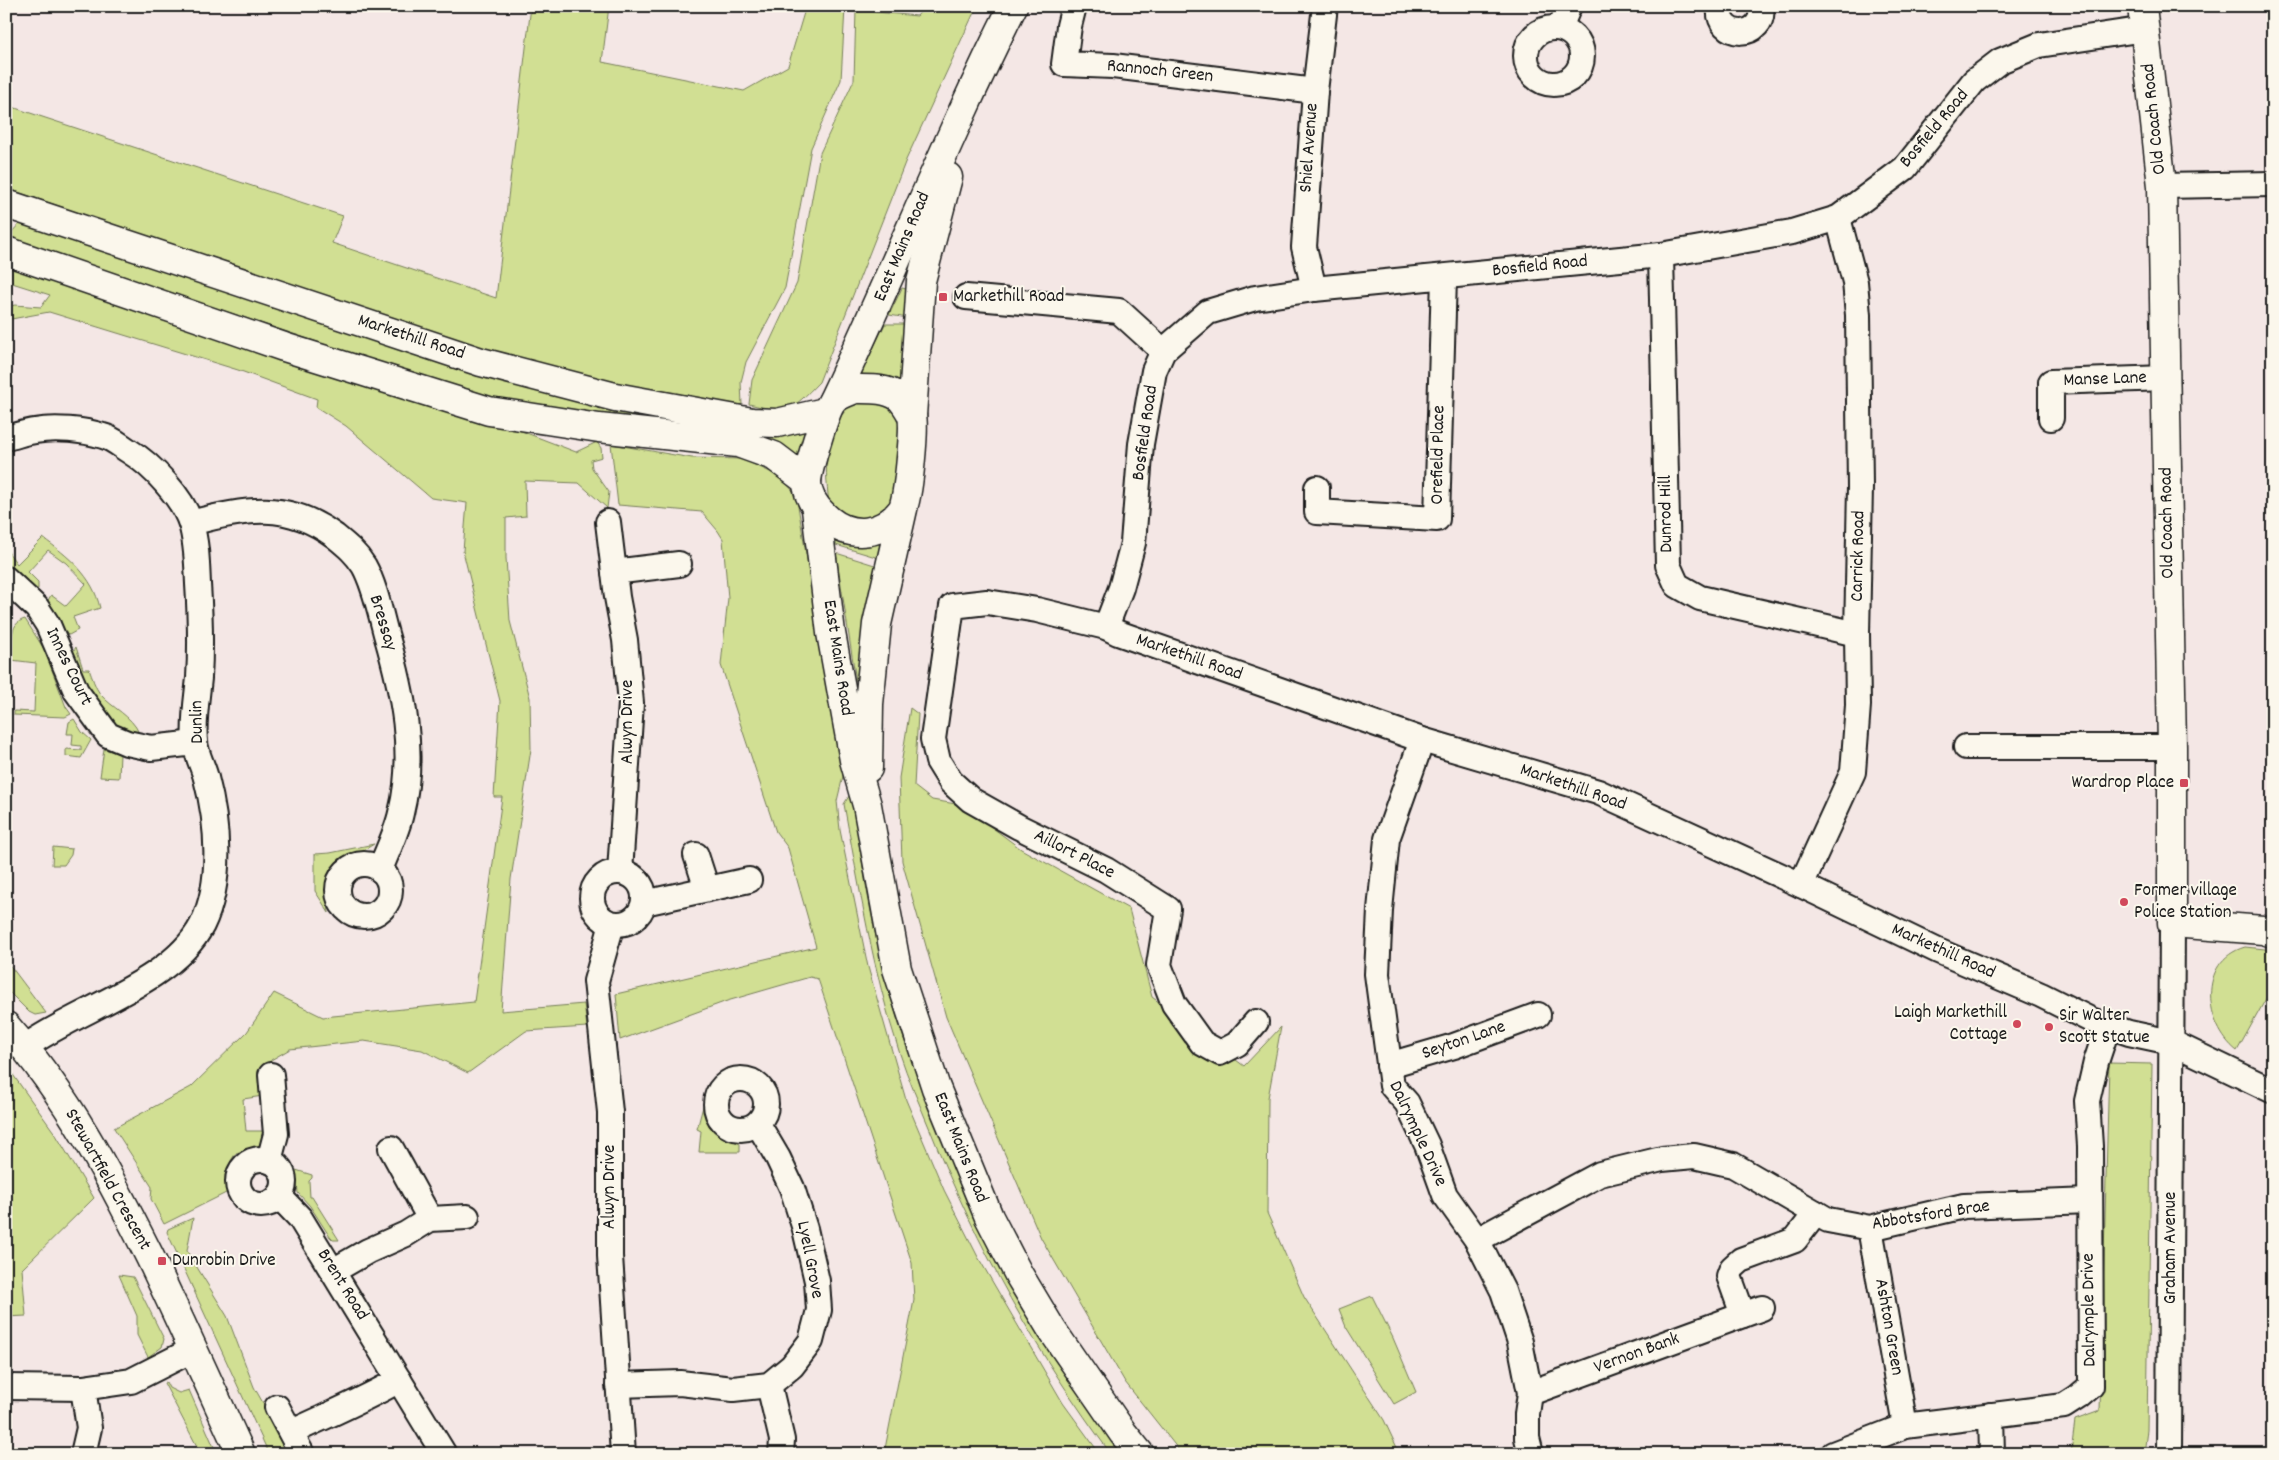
<svg xmlns="http://www.w3.org/2000/svg" width="2279" height="1460" font-family="Dekko,sans-serif">
	<rect width="100%" height="100%" fill="#f4e7e5"/>
	<filter id="ink" filterUnits="userSpaceOnUse"><feTurbulence type="fractalNoise" baseFrequency=".02" numOctaves="2"/><feDisplacementMap in="SourceGraphic" scale="10" xChannelSelector="R" yChannelSelector="G"/><feConvolveMatrix kernelMatrix="1 2 1 2 8 2 1 2 1" color-interpolation-filters="sRGB"/></filter>
	<g filter="url(#ink)">
		<g fill="#d1df93" stroke="#767e58">
			<polygon points="531,6 609,6 602,62 744,91 788,66 806,6 845,8 841,80 811,148 785,288 746,362 741,382 742,405 586,382 503,358 6,188 6,105 343,216 332,243 496,298"/>
			<path d="M925 6H977L906 160 819 382C791 411 789 414 749 404L752 380 797 283 820 153 854 80 856 10 917 16Z"/>
			<polygon points="26,217 522,386 591,405 748,427 745,437 491,400 6,238"/>
			<path d="M6 260 364 381 516 429 576 452 597 442 601 448 602 457 591 460 592 468 609 492 607 508 579 483 525 481 526 516 506 518V558L510 621 530 698 531 749 511 879 501 1011 584 1004 587 1027 526 1031 468 1073 422 1050 364 1041 290 1049 271 1060 272 1070 263 1096 243 1099 246 1131H269L265 1145 236 1153C226 1168 222 1174 228 1192L164 1224 151 1199 152 1187 114 1128 191 1087 247 1032 274 993 323 1017 474 1002 502 797H494L500 701 463 551 467 503 431 498 346 426 316 407 317 399 238 370 49 312 6 320V307L15 305 41 307 50 295 9 282 6 283Z"/>
			<polygon points="902,288 910,290 908,318 889,315"/>
			<polygon points="885,324 908,324 906,388 858,379"/>
			<path d="M859 399 885 402 894 412 900 425 894 495 886 510 878 518 852 522 829 503C824 464 823 423 859 399Z"/>
			<polygon points="807,428 799,461 752,438 756,429"/>
			<polygon points="611,444 692,458 742,459 779,476 796,494 843,776 837,801 840,830 868,967 906,1100 944,1190 978,1257 1063,1403 1100,1454 884,1454 914,1300 912,1263 818,979 810,977 727,1001 620,1040 616,994 816,947 788,848 776,832 721,665 728,598 723,539 718,531 702,512 618,505"/>
			<path d="M43 538C68 556 93 576 100 608L73 617 78 630 69 635 63 633 46 604 51 595 66 606 86 584 66 563 48 550 28 572 38 582V589L29 590 6 566V549L17 564Z"/>
			<polygon points="836,538 889,539 879,558 836,545"/>
			<polygon points="836,553 881,567 862,680 856,681"/>
			<path d="M25 619 44 649 66 707 71 714 65 717 14 715V711L34 712 36 663 11 660C12 646 8 623 25 619Z"/>
			<path d="M76 647 83 669H89C92 677 95 687 100 694 112 708 132 716 139 733L117 726 94 702 82 682 72 653Z"/>
			<polygon points="910,708 918,714 914,786 932,800 962,805 1021,849 1129,909 1152,997 1244,1066 1281,1027 1268,1098 1267,1213 1304,1297 1384,1420 1400,1454 1182,1454 1125,1382 1041,1238 946,1017 902,861 899,778"/>
			<polygon points="74,719 82,732 91,740 81,758 66,756 66,749 81,750 81,746 72,745 73,734 67,734 69,722"/>
			<polygon points="104,749 120,754 119,778 100,777"/>
			<path d="M851 793C861 855 870 918 886 979 898 1028 917 1076 936 1122 960 1181 985 1242 1016 1298 1047 1353 1085 1404 1123 1454H1111C1037 1354 977 1247 931 1132 920 1105 908 1079 899 1051 873 971 859 887 844 804Z"/>
			<polygon points="374,844 336,867 326,881 329,913 315,891 315,854 330,853"/>
			<polygon points="53,847 72,849 71,855 64,865 52,865"/>
			<path d="M2245 947 2265 949 2273 953V986L2237 1051C2204 1025 2197 961 2245 947Z"/>
			<polygon points="6,962 12,968 46,1013 35,1015 29,1012 6,989"/>
			<polygon points="2109,1063 2152,1064 2147,1430 2144,1454 2071,1454 2075,1420 2100,1411"/>
			<polygon points="6,1065 56,1135 94,1198 22,1269 26,1316 6,1317"/>
			<path d="M705 1099C707 1129 714 1132 740 1144V1152H699L701 1131 697 1129Z"/>
			<polygon points="296,1170 312,1175 312,1178 309,1181 310,1197 312,1197 339,1240 333,1240 330,1237 310,1206 298,1193"/>
			<polygon points="193,1218 187,1251 227,1316 254,1387 292,1454 269,1454 167,1232 168,1229"/>
			<polygon points="119,1275 133,1277 164,1339 162,1347 148,1357 137,1335 137,1316"/>
			<polygon points="1372,1296 1393,1338 1416,1392 1394,1404 1346,1327 1339,1309"/>
			<polygon points="166,1382 169,1388 179,1393 189,1390 217,1454 201,1454 164,1383"/>
		</g>
		<g fill="none" stroke-linecap="round" stroke-linejoin="round">
			<g stroke="#1c1c1c" stroke-width="28">
				<g id="street">
					<polyline points="1074,6 1069,26 1064,64 1113,66 1315,91"/>
					<path d="M1720 6C1715 41 1767 40 1761 6"/>
					<polyline points="1560,28 1569,6"/>
					<circle cx="1554" cy="56" r="28"/>
					<polyline points="2162,186 2273,184"/>
					<polyline points="1661,255 1668,565 1677,585 1700,598 1857,634"/>
					<polyline points="1314,289 1304,247 1315,91 1325,6"/>
					<polyline points="966,297 1119,311 1163,351"/>
					<polyline points="2051,418 2051,382 2166,378"/>
					<path d="M6 438C16 436 25 432 35 431 55 427 84 430 103 436 112 438 121 446 129 451 152 465 183 498 191 524 197 544 197 564 198 584 200 615 201 646 199 678 197 698 193 721 195 742 196 754 203 766 206 778 218 823 223 882 202 925 172 983 77 1009 25 1047"/>
					<polyline points="1317,488 1317,512 1437,519 1444,277"/>
					<polyline points="608,522 617,597 625,640 631,703 620,872"/>
					<path d="M191 523C245 508 288 501 335 536 346 545 356 553 364 566 375 586 380 612 386 634 403 692 416 753 401 813 397 832 387 851 380 870"/>
					<polyline points="614,572 679,564"/>
					<polyline points="6,579 37,608 48,625 76,691 108,735 127,743 151,748 195,743"/>
					<polyline points="1106,627 1121,588 1133,543 1141,444 1154,371 1163,351 1208,312 1255,298 1314,289 1661,255 1792,232 1838,218 1905,168 1974,81 2000,61 2039,45 2145,29"/>
					<polyline points="1422,740 1387,839 1380,910 1377,974 1392,1086 1407,1103 1427,1145 1445,1195 1477,1240 1503,1291 1520,1342 1530,1393 1527,1414 1527,1438 1531,1454"/>
					<polyline points="1966,747 2172,747"/>
					<polyline points="696,855 707,889"/>
					<circle cx="364" cy="890" r="26"/>
					<circle cx="618" cy="898" r="26"/>
					<polyline points="1801,885 1853,772 1858,705 1857,634 1860,487 1858,315 1855,282 1838,218"/>
					<polyline points="644,903 749,880"/>
					<polyline points="612,924 596,981 610,1112 610,1256 623,1454"/>
					<polyline points="1256,1022 1237,1044 1220,1053 1202,1043 1174,1004 1159,965 1168,909 1106,870 1019,827 971,800 951,782 938,761 933,739 952,606 987,602 1037,610 1106,627 1118,633 1422,740 1598,792 1801,885 1938,951 2041,995 2091,1020 2129,1033 2171,1042 2273,1091"/>
					<polyline points="1389,1065 1454,1046 1538,1015"/>
					<circle cx="741" cy="1104" r="25"/>
					<polyline points="391,1148 430,1219"/>
					<circle cx="261" cy="1182" r="23"/>
					<polyline points="269,1161 276,1134 271,1075"/>
					<polyline points="279,1196 300,1218 444,1454"/>
					<polyline points="1870,1228 1905,1426"/>
					<polyline points="1477,1240 1600,1174 1662,1159 1694,1156 1733,1165 1828,1220 1870,1228 1964,1206 2089,1201"/>
					<polyline points="333,1271 368,1251 406,1234 430,1219 467,1217"/>
					<polyline points="1743,1315 1729,1276 1732,1268 1741,1260 1795,1240 1816,1213"/>
					<polyline points="618,1385 680,1383 733,1389 769,1385 792,1366 811,1341 819,1310 817,1281 805,1229 792,1188 778,1158 758,1124"/>
					<polyline points="769,1385 782,1440 781,1454"/>
					<polyline points="6,1387 83,1388 131,1381 194,1349"/>
					<polyline points="83,1388 89,1428 83,1454"/>
					<polyline points="1530,1393 1762,1308"/>
					<polyline points="277,1407 302,1454"/>
					<polyline points="1991,1415 1992,1454"/>
					<path d="M292 1432C328 1415 364 1400 399 1380"/>
					<polyline points="1833,1454 1905,1426 2064,1406 2078,1397 2091,1386 2090,1146 2087,1101 2096,1062 2108,1026"/>
					<polyline points="2169,1454 2172,923"/>
				</g>
			</g>
			<g stroke="#1c1c1c" stroke-width="31">
				<g id="secondary">
					<polyline points="2142,6 2162,186 2172,747 2172,923 2263,930 2273,933"/>
					<polyline points="6,204 481,362 615,397 752,422 777,423 825,412"/>
					<polyline points="6,251 284,347 489,411 599,428 738,443 774,456 807,481"/>
					<path d="M855 389C870 389 886 388 899 397 903 400 910 411 912 416 915 428 908 502 902 510 883 535 852 539 829 520 817 510 807 498 807 481 808 469 825 411 832 402 836 396 848 392 855 389Z"/>
					<path d="M833 400C895 269 948 135 1013 6"/>
					<polyline points="912,416 921,281 948,177"/>
					<polyline points="816,509 831,633 854,760 867,805 897,969 936,1088 989,1217 1019,1275 1052,1330 1123,1433 1140,1454"/>
					<polyline points="868,768 869,704 877,624 903,509"/>
					<path d="M6 1026C69 1097 108 1173 150 1257 181 1322 211 1388 241 1454"/>
				</g>
			</g>
			<use href="#street" stroke="#fbf7ec" stroke-width="24"/>
			<use href="#secondary" stroke="#fbf7ec" stroke-width="28"/>
		</g>
	</g>
	<g fill="#d1495b" stroke="#fbf7ec" stroke-width="2">
		<rect x="938" y="292" width="10" height="10" rx="2.5"/>
		<rect x="2179" y="778" width="10" height="10" rx="2.5"/>
		<circle cx="2124" cy="902" r="5"/>
		<circle cx="2017" cy="1024" r="5"/>
		<circle cx="2049" cy="1027" r="5"/>
		<rect x="157" y="1256" width="10" height="10" rx="2.5"/>
	</g>
	<g text-anchor="middle" dominant-baseline="central" stroke-width="4" stroke-linejoin="round" paint-order="stroke">
		<g font-size="19" fill="#1c1c1c" stroke="#fbf7ec">
			<text transform="translate(1160 72) rotate(6)">Rannoch Green</text>
			<text transform="translate(2155 119) rotate(-96)">Old Coach Road</text>
			<text transform="translate(1935 129) rotate(-50)">Bosfield Road</text>
			<text transform="translate(1310 148) rotate(-86)">Shiel Avenue</text>
			<text transform="translate(903 247) rotate(-67)">East Mains Road</text>
			<text transform="translate(1540 267) rotate(-6)">Bosfield Road</text>
			<text transform="translate(411 338) rotate(18)">Markethill Road</text>
			<text transform="translate(2105 380) rotate(-2)">Manse Lane</text>
			<text transform="translate(1146 433) rotate(-82)">Bosfield Road</text>
			<text transform="translate(1439 455) rotate(-89)">Orefield Place</text>
			<text transform="translate(1667 514) rotate(-91)">Dunrod Hill</text>
			<text transform="translate(2168 523) rotate(-91)">Old Coach Road</text>
			<text transform="translate(1859 556) rotate(-89)">Carrick Road</text>
			<text transform="translate(382 623) rotate(73)">Bressay</text>
			<text transform="translate(837 658) rotate(81)">East Mains Road</text>
			<text transform="translate(1189 658) rotate(19)">Markethill Road</text>
			<text transform="translate(68 667) rotate(64)">Innes Court</text>
			<text transform="translate(198 722) rotate(-91)">Dunlin</text>
			<text transform="translate(628 722) rotate(-90)">Alwyn Drive</text>
			<text transform="translate(1573 788) rotate(19)">Markethill Road</text>
			<text transform="translate(1074 855) rotate(27)">Aillort Place</text>
			<text transform="translate(1943 952) rotate(24)">Markethill Road</text>
			<text transform="translate(1464 1041) rotate(-19)">Seyton Lane</text>
			<text transform="translate(1417 1134) rotate(65)">Dalrymple Drive</text>
			<text transform="translate(960 1148) rotate(68)">East Mains Road</text>
			<text transform="translate(107 1180) rotate(61)">Stewartfield Crescent</text>
			<text transform="translate(610 1187) rotate(-90)">Alwyn Drive</text>
			<text transform="translate(1931 1216) rotate(-9)">Abbotsford Brae</text>
			<text transform="translate(2171 1248) rotate(-90)">Graham Avenue</text>
			<text transform="translate(809 1260) rotate(79)">Lyell Grove</text>
			<text transform="translate(342 1285) rotate(58)">Brent Road</text>
			<text transform="translate(2090 1310) rotate(-91)">Dalrymple Drive</text>
			<text transform="translate(1888 1327) rotate(80)">Ashton Green</text>
			<text transform="translate(1637 1354) rotate(-20)">Vernon Bank</text>
		</g>
		<g font-size="19" fill="#1c1c1c" stroke="#fbf7ec" text-anchor="start">
			<text x="953" y="297">Markethill Road</text>
			<text x="2174" y="783" text-anchor="end">Wardrop Place</text>
			<text x="2134" y="891">Former village<tspan x="2134" dy="22">Police Station</tspan></text>
			<text x="2007" y="1013" text-anchor="end">Laigh Markethill<tspan x="2007" dy="22">Cottage</tspan></text>
			<text x="2059" y="1016">Sir Walter<tspan x="2059" dy="22">Scott Statue</tspan></text>
			<text x="172" y="1261">Dunrobin Drive</text>
		</g>
	</g>
	<rect width="2279" height="1460" fill="none" stroke="#fbf7ec" stroke-width="25"/>
	<rect x="12" y="12" width="2254" height="1435" fill="none" stroke="#1c1c1c" stroke-width="2" filter="url(#ink)"/>
</svg>
